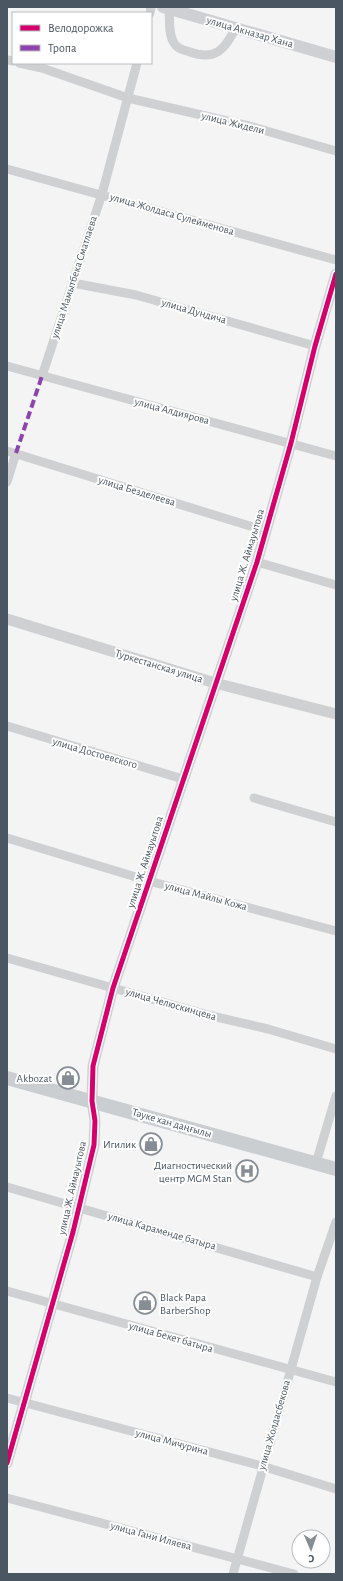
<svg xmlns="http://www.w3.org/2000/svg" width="343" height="1581" font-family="'Alegreya Sans',sans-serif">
	<rect width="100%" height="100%" fill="#f4f4f4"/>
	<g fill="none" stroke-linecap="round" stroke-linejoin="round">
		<g stroke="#ced0d2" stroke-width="9">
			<path d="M169 9C170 19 168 34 174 43 177 49 184 50 190 52 215 61 225 50 236 27"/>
			<polyline points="150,13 151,7"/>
			<polyline points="7,60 13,61"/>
			<polyline points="19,63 42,68 128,98 249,126 336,151"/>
			<polyline points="7,169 336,260"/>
			<polyline points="73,283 136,295 315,346"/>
			<polyline points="7,366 336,456"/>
			<polyline points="42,376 102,194 137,63"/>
			<polyline points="7,451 266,531"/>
			<polyline points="7,482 16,453"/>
			<polyline points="257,562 336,585"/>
			<polyline points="7,726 183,779"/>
			<polyline points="254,798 336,822"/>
			<polyline points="7,838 149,881 336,931"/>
			<polyline points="7,958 212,1016 268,1029 336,1049"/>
			<polyline points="316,1163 336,1096"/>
			<polyline points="7,1187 317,1277"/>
			<polyline points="7,1291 336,1382"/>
			<polyline points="7,1398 262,1466 336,1489"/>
			<polyline points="7,1498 294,1574"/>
			<polyline points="233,1574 317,1277 336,1222"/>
		</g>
		<g stroke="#ced0d2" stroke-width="11">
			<polyline points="7,619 215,683 336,714"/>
			<polyline points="7,1463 73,1232 94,1145 95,1121 92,1101 93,1066 113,988 257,562 291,443 315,346 336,274"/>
		</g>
		<polyline stroke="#ced0d4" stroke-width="12" points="163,7 336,57"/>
		<polyline stroke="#caced1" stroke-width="14" points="7,1078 336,1169"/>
		<polyline stroke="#8e44ad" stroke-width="4" stroke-dasharray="8 4" stroke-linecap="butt" points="16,453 42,376"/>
		<g stroke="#fff" stroke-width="8">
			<polyline id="cycleway" points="7,1463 73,1232 94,1145 95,1121 92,1101 93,1066 113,988 257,562 291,443 315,346 336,274"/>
		</g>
		<use href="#cycleway" stroke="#d6006c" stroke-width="5"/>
	</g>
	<defs>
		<g id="shop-ring" transform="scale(1.15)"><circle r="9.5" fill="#fff" stroke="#868d94" stroke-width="1.5"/><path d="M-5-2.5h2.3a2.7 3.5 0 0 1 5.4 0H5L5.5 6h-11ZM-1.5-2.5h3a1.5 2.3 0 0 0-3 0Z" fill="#868d94"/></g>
		<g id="hospital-ring" transform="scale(1.15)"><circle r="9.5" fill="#fff" stroke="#868d94" stroke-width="1.5"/><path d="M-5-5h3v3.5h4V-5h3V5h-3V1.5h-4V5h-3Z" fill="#868d94"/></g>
	</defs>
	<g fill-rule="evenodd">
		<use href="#shop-ring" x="68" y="1078"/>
		<use href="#shop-ring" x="151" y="1144"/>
		<use href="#hospital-ring" x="247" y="1171"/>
		<use href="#shop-ring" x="145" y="1303"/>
	</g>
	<g text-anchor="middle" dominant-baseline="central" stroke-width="4" stroke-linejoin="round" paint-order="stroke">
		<g font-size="11" fill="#4a5661" stroke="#fff">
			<text transform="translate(250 32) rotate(16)">улица Акназар Хана</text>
			<text transform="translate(233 123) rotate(14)">улица Жидели</text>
			<text transform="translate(172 214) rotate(16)">улица Жолдаса Сулейменова</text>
			<text transform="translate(74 277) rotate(-72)">улица Мамытбека Сматлаева</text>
			<text transform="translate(194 311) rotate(16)">улица Дундича</text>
			<text transform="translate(172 411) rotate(15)">улица Алдиярова</text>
			<text transform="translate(137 491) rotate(17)">улица Безделеева</text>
			<text transform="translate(247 555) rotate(-73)">улица Ж. Аймауытова</text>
			<text transform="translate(159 666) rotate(17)">Туркестанская улица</text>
			<text transform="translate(95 753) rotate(16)">улица Достоевского</text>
			<text transform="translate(145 862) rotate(-72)">улица Ж. Аймауытова</text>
			<text transform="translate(206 896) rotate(15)">улица Майлы Кожа</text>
			<text transform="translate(171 1004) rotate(16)">улица Челюскинцева</text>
			<text transform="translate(172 1123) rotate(16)">Тәуке хан даңғылы</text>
			<text transform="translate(72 1188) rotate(-77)">улица Ж. Аймауытова</text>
			<text transform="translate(162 1231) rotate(16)">улица Караменде батыра</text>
			<text transform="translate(171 1337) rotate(16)">улица Бекет батыра</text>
			<text transform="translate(274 1425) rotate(-74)">улица Жолдасбекова</text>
			<text transform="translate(172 1442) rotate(15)">улица Мичурина</text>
			<text transform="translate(151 1536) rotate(15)">улица Гани Иляева</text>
		</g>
		<g font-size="11" fill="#4a5661" stroke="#fff" text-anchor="end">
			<text x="52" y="1078">Akbozat</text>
			<text x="136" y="1144">Игилик</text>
			<text x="232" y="1165">Диагностический<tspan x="232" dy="13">центр MGM Stan</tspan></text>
			<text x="160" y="1297" text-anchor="start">Black Papa<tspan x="160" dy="13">BarberShop</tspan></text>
		</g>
	</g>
	<rect width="343" height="1581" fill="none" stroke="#4a5661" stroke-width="16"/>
	<rect x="12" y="12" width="140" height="52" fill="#ffffff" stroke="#b7bbc0"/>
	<rect x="20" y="25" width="20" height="6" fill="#d6006c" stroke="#b7bbc0"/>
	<text x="48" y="32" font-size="12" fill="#4a5661">Велодорожка</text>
	<rect x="20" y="45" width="20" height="6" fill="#8e44ad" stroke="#b7bbc0"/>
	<text x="48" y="52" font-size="12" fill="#4a5661">Тропа</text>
	<g transform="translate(311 1549) rotate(178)"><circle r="19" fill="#ffffff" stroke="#b7bbc0"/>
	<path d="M0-3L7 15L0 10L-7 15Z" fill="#868d94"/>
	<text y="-6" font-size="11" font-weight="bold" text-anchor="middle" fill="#4a5661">С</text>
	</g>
</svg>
